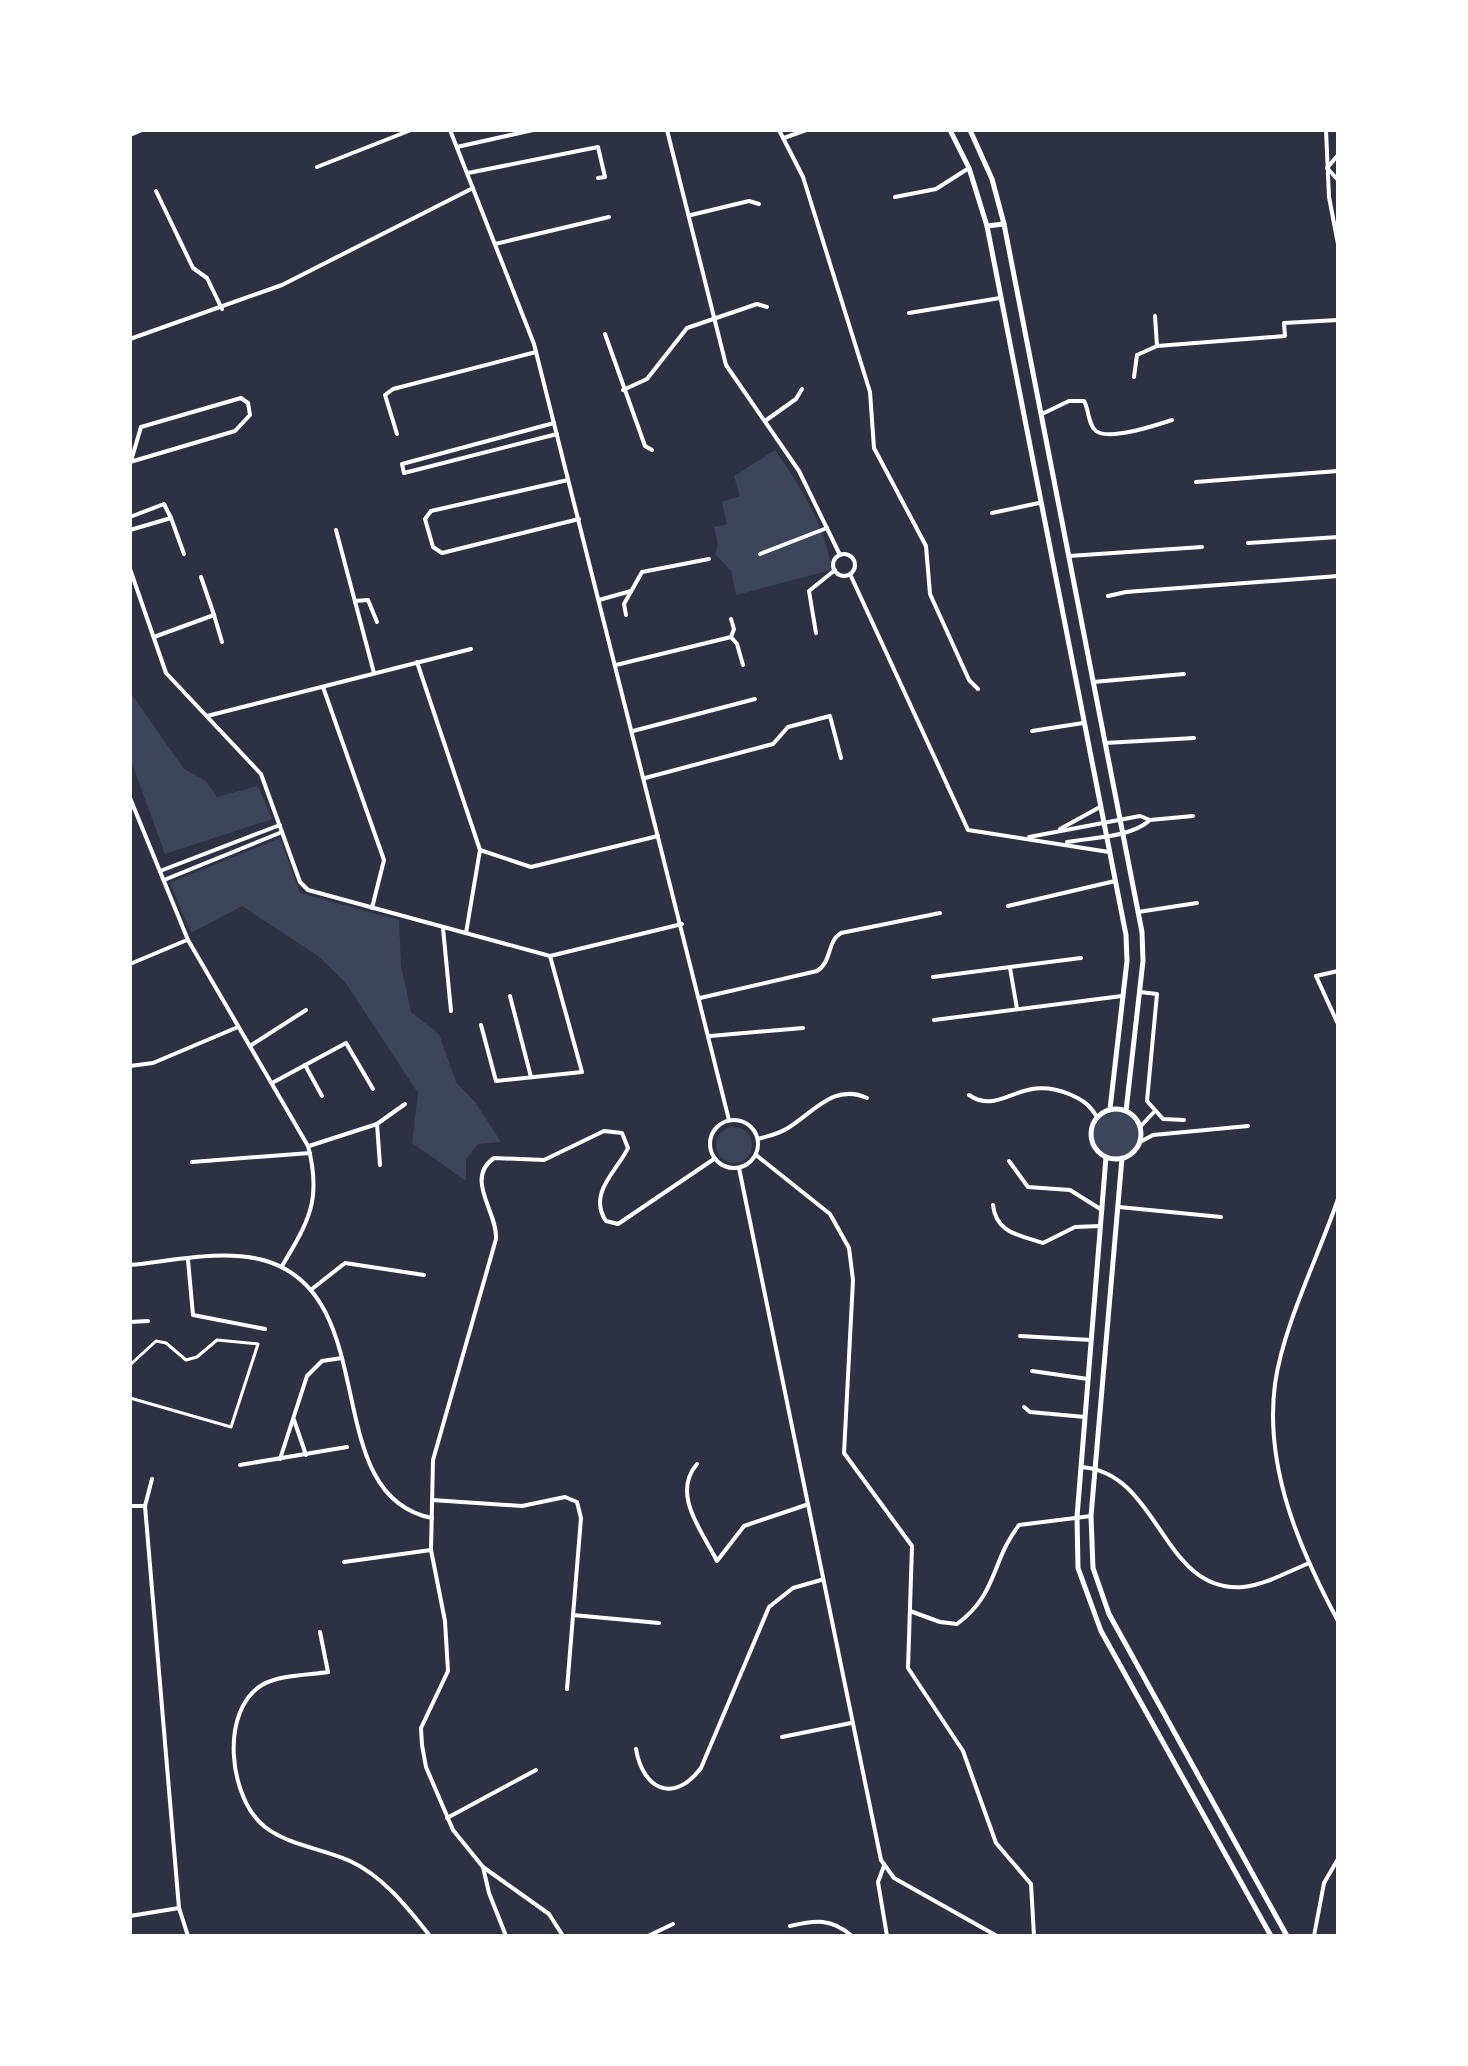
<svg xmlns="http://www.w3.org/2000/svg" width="1468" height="2066" font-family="Arial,sans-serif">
	<rect width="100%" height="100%" fill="#2d3142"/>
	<g fill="#3c4559">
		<path d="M775 450C799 484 827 527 831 570L736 595 731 571 715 554 718 544 714 527 727 524 722 502 740 496 734 476Z"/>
		<polygon points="130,692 184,769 206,781 217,797 258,786 272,819 165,854 130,758"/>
		<polygon points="280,838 300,893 399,920 401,965 411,1012 439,1034 456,1082 475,1102 501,1142 478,1144 466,1159 466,1181 412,1143 418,1093 345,982 318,956 242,906 191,933 170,883"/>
		<circle cx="1116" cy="1134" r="23"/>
		<circle cx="734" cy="1145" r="18"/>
	</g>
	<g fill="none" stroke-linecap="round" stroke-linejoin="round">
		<polyline stroke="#fff" stroke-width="3" points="130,1365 156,1341 166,1343 186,1360 197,1357 217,1340 258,1344 231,1427 130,1398"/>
		<g stroke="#fff" stroke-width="4">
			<polyline points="450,130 534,344 729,1120"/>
			<polyline points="667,130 726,365 799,471 840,555"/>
			<polyline points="779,130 803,177 870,392 874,448 926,546 930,594 969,680 978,689"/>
			<polyline points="1326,130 1329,197 1338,244"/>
			<polyline points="130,135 142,130"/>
			<polyline points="784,138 806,130"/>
			<polyline points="457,147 533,130"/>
			<polyline points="1338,155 1327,168 1338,180"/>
			<polyline points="317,167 411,130"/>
			<polyline points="468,173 598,147 605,177 598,178"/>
			<polyline points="156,191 193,268 207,278 222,309"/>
			<polyline points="895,197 936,189 969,168"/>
			<polyline points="691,215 749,201 759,204"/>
			<polyline points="495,244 609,217"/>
			<polyline points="909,313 1000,298"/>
			<polyline points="1155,316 1157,346 1285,336 1284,323 1338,320"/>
			<polyline points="605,334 645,446 652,450"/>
			<polyline points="130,339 282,285 473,188"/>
			<polyline points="1134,377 1137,355 1157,346"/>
			<polyline points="623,390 647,379 687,328 757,304 767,307"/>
			<path d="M1042 414 1069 401H1084C1089 409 1088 425 1096 431 1109 441 1157 425 1172 420"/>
			<polyline points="765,421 796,399 802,389"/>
			<polyline points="554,423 402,464 404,473 557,434"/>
			<polyline points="397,434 385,395 393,389 536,352"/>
			<polyline points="130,462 235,431 250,415 248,403 241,398 141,427 131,461"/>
			<polyline points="568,480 431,511 425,519 433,547 442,553 579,519"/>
			<polyline points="1196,482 1338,471"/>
			<polyline points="992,513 1039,503"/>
			<polyline points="130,517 164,504 171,518"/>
			<polyline points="130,530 171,518 184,554"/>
			<polyline points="336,530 374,673"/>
			<polyline points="1248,543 1338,537"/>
			<polyline points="760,554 827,528"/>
			<circle cx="844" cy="565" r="11"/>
			<polyline points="1069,556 1202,547"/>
			<polyline points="130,569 166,673 261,774 300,882 308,890 550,956 682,924"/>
			<polyline points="850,574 968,830 1109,852"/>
			<polyline points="201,577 214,615"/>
			<polyline points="1108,596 1126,592 1338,576"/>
			<polyline points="599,600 631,591"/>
			<polyline points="355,601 368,600 377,622"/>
			<polyline points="626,615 624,604 642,572 709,559"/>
			<polyline points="731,619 734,629 731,637 737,644 743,665"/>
			<polyline points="816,633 809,591 835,570"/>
			<polyline points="154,637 214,615 222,642"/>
			<polyline points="417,662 480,850 466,933"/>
			<polyline points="616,665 731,637"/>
			<polyline points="1093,682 1184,674"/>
			<polyline points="323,687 384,860 372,908"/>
			<polyline points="207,716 471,649"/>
			<polyline points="633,731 755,699"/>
			<polyline points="1032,731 1083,723"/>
			<polyline points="1105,743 1194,738"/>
			<polyline points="645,778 773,744 788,727 830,716 841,758"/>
			<path d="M130 798 188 940 308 1146C322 1199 309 1221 282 1266"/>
			<polyline points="1060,829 1100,807"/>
			<polyline points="1029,837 1140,816 1150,820 1193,816"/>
			<path d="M1067 842C1093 837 1130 838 1150 820"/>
			<polyline points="480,850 531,867 658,836"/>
			<polyline points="160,871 280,825"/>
			<polyline points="164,880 282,832"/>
			<polyline points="1008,906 1115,881"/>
			<polyline points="1138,912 1197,903"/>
			<polyline points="443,928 451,1011"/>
			<polyline points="130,964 187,940"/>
			<polyline points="1010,968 1017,1009"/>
			<polyline points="1338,971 1316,976 1338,1024"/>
			<polyline points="933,977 1081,958"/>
			<polyline points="1140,992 1157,994 1147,1101 1163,1119 1184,1120"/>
			<polyline points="510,996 531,1077"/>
			<path d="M700 998 817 971C832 962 827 941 841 933L940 913"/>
			<polyline points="934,1020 1122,996"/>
			<polyline points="481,1025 496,1081 582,1072 550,956"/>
			<polyline points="710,1036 803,1028"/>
			<polyline points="250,1046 306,1010"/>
			<polyline points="305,1065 322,1096"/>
			<polyline points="130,1066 153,1063 238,1027"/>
			<polyline points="272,1083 346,1043 373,1089"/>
			<path d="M969 1095C1001 1117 1019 1073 1069 1094 1083 1100 1089 1104 1097 1117"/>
			<circle cx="734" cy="1144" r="24"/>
			<polyline points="377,1124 380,1165"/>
			<polyline points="1140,1127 1154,1112"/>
			<path d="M758 1139C768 1136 779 1134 788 1128 814 1112 834 1083 867 1098"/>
			<polyline points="1140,1142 1153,1135 1248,1126"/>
			<polyline points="309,1146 377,1124 405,1104"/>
			<polyline points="756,1155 830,1214 849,1248 853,1280 844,1453 912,1546 908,1668 963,1751 996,1843 1031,1884 1034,1936"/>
			<polyline points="1009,1161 1028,1187 1070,1190 1102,1210"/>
			<polyline points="192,1162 310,1153"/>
			<polyline points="739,1168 881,1860 894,1878 997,1936"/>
			<path d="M1338 1199C1319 1255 1283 1326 1275 1384 1264 1468 1300 1550 1338 1621"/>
			<path d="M993 1205C996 1233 1019 1235 1043 1243L1075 1227 1100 1226"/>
			<polyline points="1119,1207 1221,1217"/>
			<polyline points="188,1260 193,1315 265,1329"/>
			<path d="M130 1265C172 1261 222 1249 263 1260 386 1294 316 1495 432 1518"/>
			<polyline points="312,1289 345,1263 424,1275"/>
			<polyline points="130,1322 148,1321"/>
			<polyline points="1020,1336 1091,1340"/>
			<polyline points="1032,1371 1088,1379"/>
			<polyline points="1024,1407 1030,1412 1085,1417"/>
			<polyline points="294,1420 306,1455"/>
			<polyline points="280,1459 307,1376 322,1361 342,1358"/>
			<path d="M697 1464C671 1494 702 1531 717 1561L744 1526 806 1505"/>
			<polyline points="240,1465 347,1447"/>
			<path d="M1081 1467C1160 1472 1161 1593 1243 1587 1265 1585 1287 1572 1307 1564"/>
			<polyline points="152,1479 145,1506 179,1908 188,1936"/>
			<polyline points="432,1500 522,1506 565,1497 577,1502 581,1518 567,1689"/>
			<polyline points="130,1506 145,1506"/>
			<polyline points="344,1562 431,1550"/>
			<path d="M910 1611 940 1622 957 1624C998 1594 991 1561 1019 1525L1091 1516"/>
			<polyline points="573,1615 659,1623"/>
			<path d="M320 1632 328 1672C308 1675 279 1675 262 1685 219 1711 229 1799 265 1827 288 1845 324 1849 350 1861 383 1876 408 1908 430 1936"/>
			<polyline points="782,1737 851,1723"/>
			<path d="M636 1749C643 1790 674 1804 701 1768L769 1607 793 1588 821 1580"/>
			<polyline points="447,1818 536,1770"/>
			<polyline points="884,1866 878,1882 887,1936"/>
			<polyline points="483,1867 489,1893 506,1936"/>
			<polyline points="130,1916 179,1908"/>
			<path d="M790 1926C816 1920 831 1918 852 1936"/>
			<path d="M563 1936 549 1914 483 1867 453 1830 426 1767 422 1745 421 1728 448 1671 445 1621 431 1550 433 1460 496 1239C498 1212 464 1179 494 1158L544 1160 604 1131 622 1133 628 1148C618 1170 587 1193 606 1221L618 1224 714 1159"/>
			<polyline points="648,1936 673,1924"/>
			<polyline points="1314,1936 1324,1883 1338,1859"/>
		</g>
		<g stroke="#fff" stroke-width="5">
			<polyline points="950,130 969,168 987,226 1126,935 1127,961 1110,1109"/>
			<polyline points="970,130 992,179 1004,224 1142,932 1143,961 1126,1111"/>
			<polyline points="987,226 1004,224"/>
			<circle cx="1116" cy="1134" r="25"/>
			<polyline points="1106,1157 1077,1517 1078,1568 1101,1631 1271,1936"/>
			<polyline points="1122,1158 1091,1516 1093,1568 1109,1614 1287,1936"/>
		</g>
	</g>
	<rect width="1468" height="2066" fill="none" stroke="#ffffff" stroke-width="264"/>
</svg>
